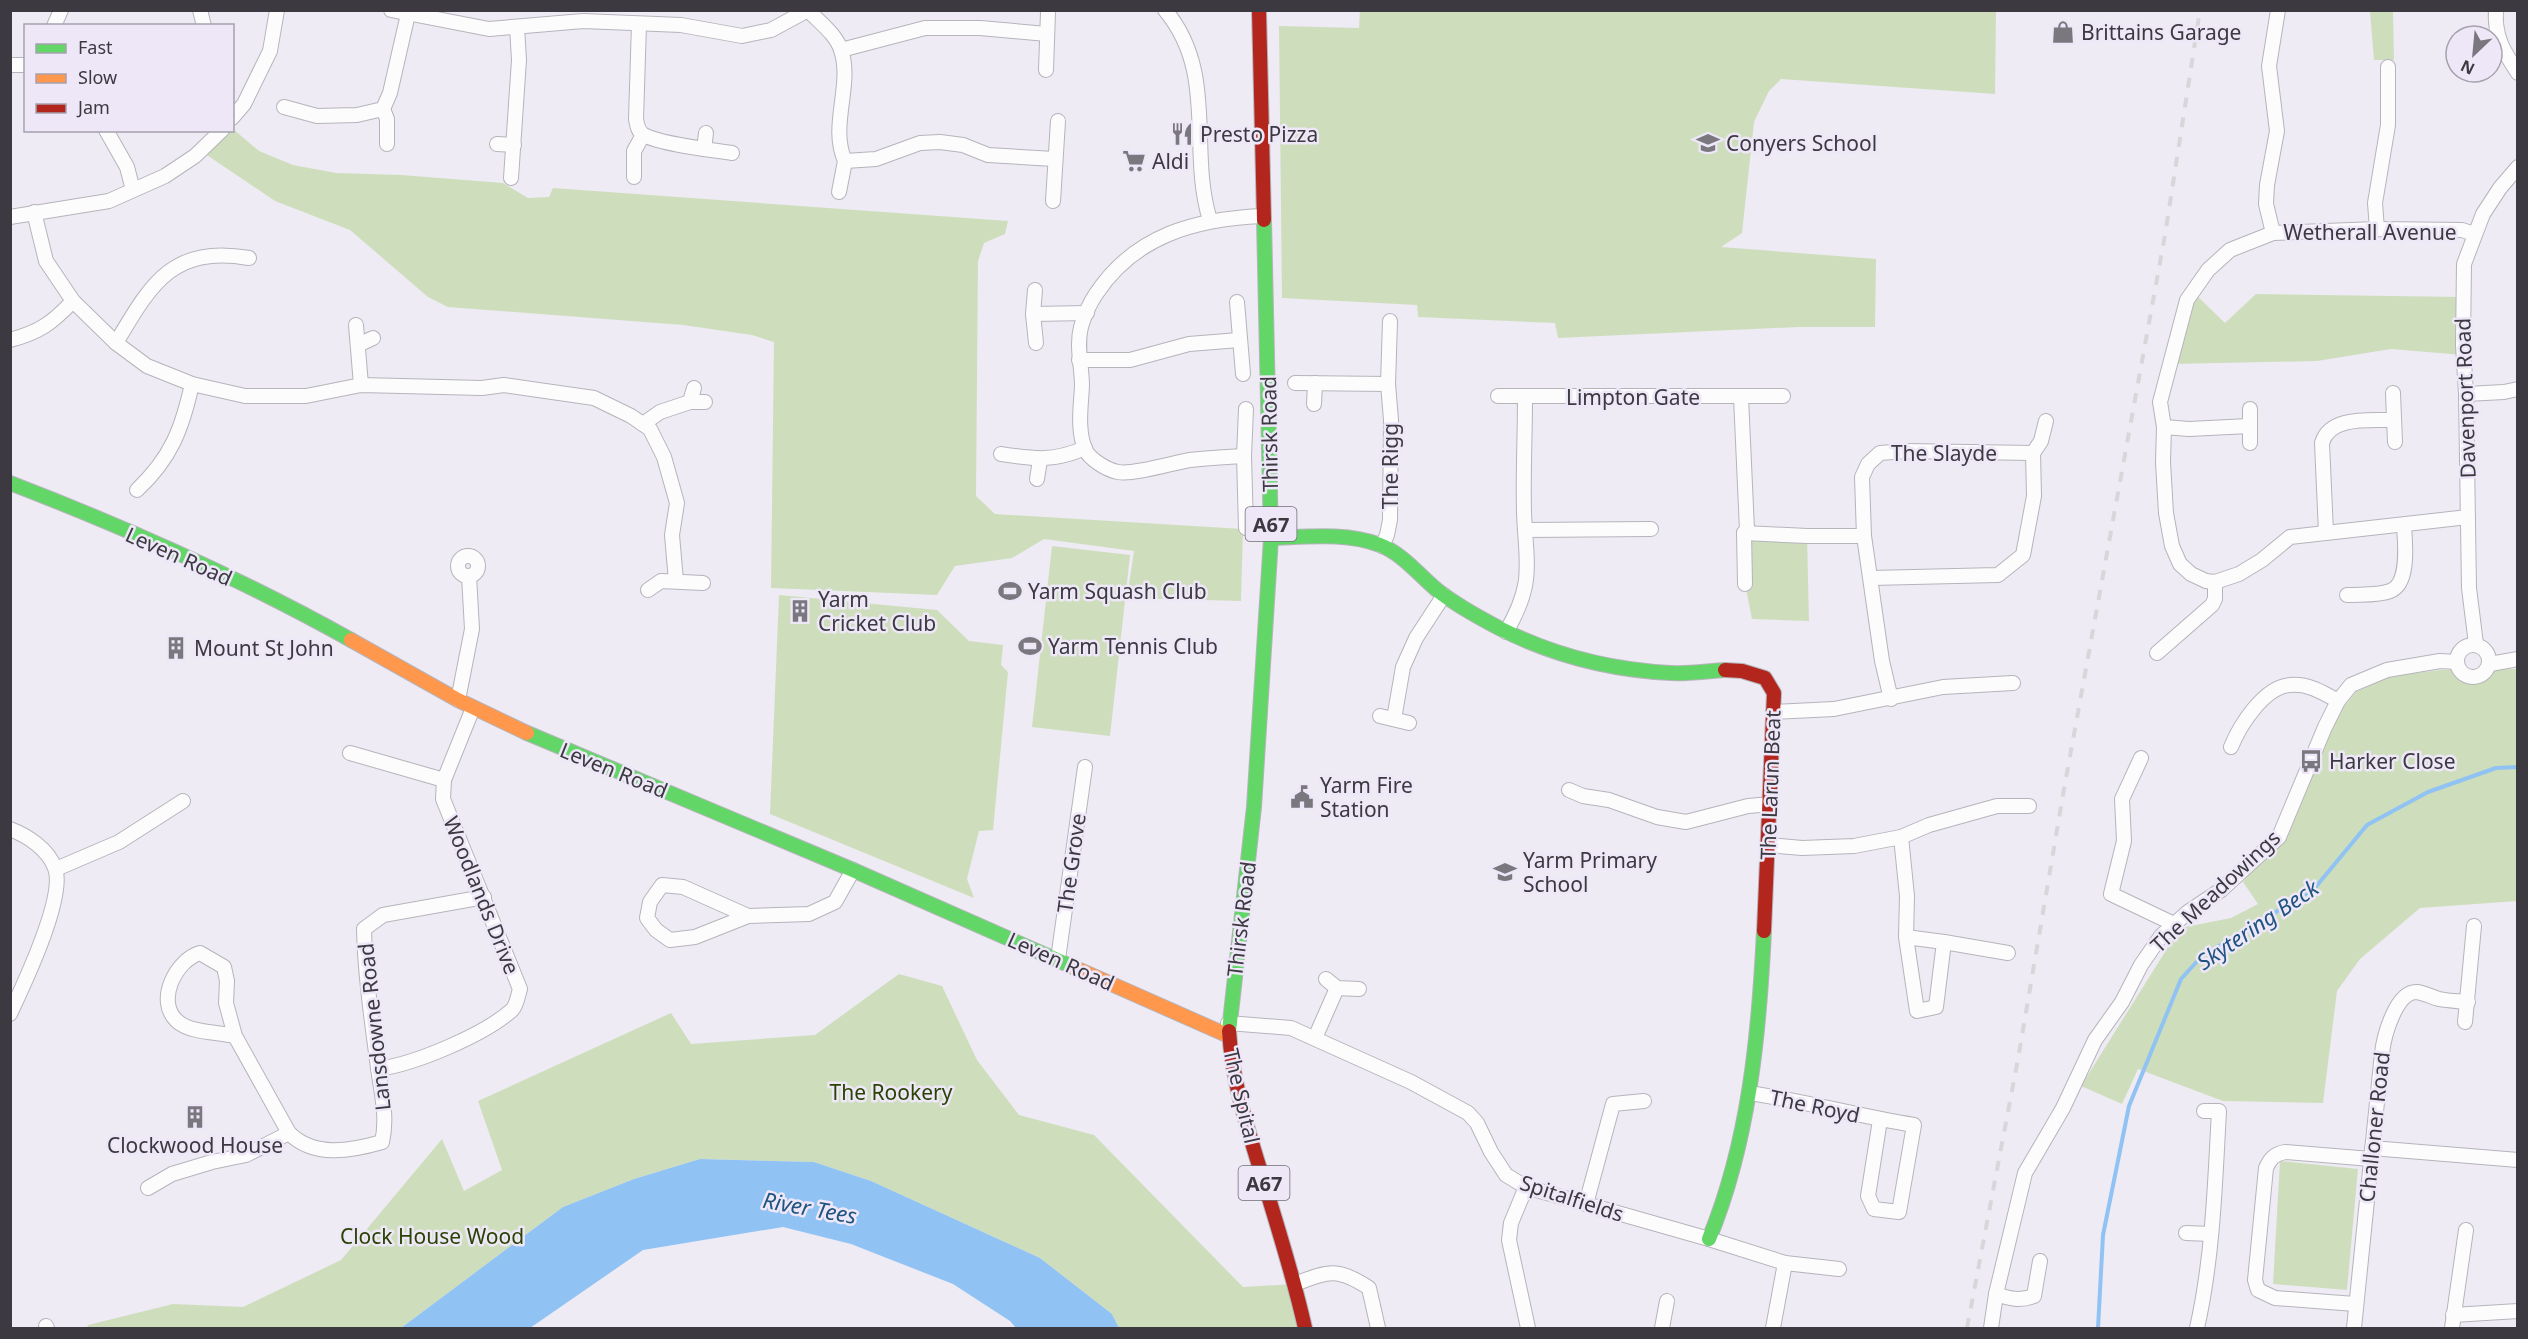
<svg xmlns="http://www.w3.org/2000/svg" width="2528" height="1339" font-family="'Noto Sans',sans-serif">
	<rect width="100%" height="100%" fill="#eeebf4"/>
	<g fill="#cedebc">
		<polygon points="1360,10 1996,11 1995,94 1781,79 1769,91 1754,122 1742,233 1721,247 1876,259 1875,327 1799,327 1558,338 1555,323 1418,317 1417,305 1282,298 1279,26 1359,28"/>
		<polygon points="2370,11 2393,11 2394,60 2374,60"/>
		<polygon points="233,129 259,151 293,165 336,173 401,175 503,183 528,198 549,197 553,188 1008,221 1005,234 984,243 978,261 976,496 995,514 1243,529 1241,601 1127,598 1134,551 1044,539 1012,558 955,566 937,595 771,588 774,342 752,335 683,325 448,307 428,297 350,230 275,201 201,151 221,131"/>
		<polygon points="2192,291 2225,323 2256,294 2462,297 2463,355 2391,349 2317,361 2170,364"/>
		<polygon points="1744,533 1807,536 1809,621 1752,619 1745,584"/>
		<polygon points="1052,546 1130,555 1110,736 1032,727"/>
		<polygon points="779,595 937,610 969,641 1003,645 1001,665 1008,672 993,830 979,831 967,879 974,898 770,814"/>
		<polygon points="2517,669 2517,901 2420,908 2360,959 2337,991 2323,1103 2223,1101 2138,1069 2122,1104 2081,1086 2180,928 2231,918 2258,904 2243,882 2273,843 2338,714 2356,692 2391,676 2440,670"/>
		<polygon points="899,974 942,986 977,1060 1019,1115 1094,1135 1243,1287 1295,1284 1300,1328 1119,1328 1112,1314 1040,1258 871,1181 814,1162 700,1159 634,1179 563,1207 401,1328 87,1328 88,1325 173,1304 243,1307 341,1260 442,1139 464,1191 502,1170 478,1101 671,1013 691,1044 815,1035"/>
		<polygon points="2280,1161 2358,1169 2347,1290 2273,1284"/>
	</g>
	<polygon fill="#90c2f3" points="700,1159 814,1162 871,1181 1040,1258 1112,1314 1119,1328 1016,1328 1010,1321 953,1284 851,1244 783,1227 643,1250 530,1328 401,1328 563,1207 634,1179"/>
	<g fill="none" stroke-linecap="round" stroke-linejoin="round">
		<polyline stroke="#90c2f3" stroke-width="4" points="2098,1328 2103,1235 2129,1106 2181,979 2202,956 2314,889 2367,825 2428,792 2496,768 2518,767"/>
		<g stroke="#b6b4bb" stroke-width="16">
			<g id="street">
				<polyline points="200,10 204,26"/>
				<path d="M391 10 489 29 583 21 681 25 742 36 771 30 808 10C819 22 836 34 841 50 853 85 829 126 845 161L876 159 920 143 940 142 963 145 988 155 1054 159"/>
				<path d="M1165 10C1218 73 1188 150 1210 220"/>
				<path d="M2496 10C2494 37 2504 52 2518 73"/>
				<path d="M639 24 636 119C637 125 638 132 644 135 660 144 712 150 732 153"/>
				<polyline points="54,26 61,10"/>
				<polyline points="841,50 925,28 980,28 1047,34"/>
				<polyline points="10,65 26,65"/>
				<polyline points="1046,70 1048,12"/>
				<polyline points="284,107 317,116 357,115 383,109 390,93 408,14"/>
				<polyline points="383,109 387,119 387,144"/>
				<polyline points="232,118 244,104 270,51 277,10"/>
				<polyline points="106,130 127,167 133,190"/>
				<polyline points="497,144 514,145"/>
				<polyline points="704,149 706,133"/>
				<polyline points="634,177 634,151 643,135"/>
				<polyline points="511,178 519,60 517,27"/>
				<polyline points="839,192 845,161"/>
				<polyline points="1053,201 1058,121"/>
				<polyline points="34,212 46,261 73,301 116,343 147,366 192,384 245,396 306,396 361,385 482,388 504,385 594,398 631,416 650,429 664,457 677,503 672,535 676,581"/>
				<polyline points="10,217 109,201 165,176 195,156 222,130"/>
				<polyline points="2377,229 2375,203 2388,125 2388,67"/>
				<polyline points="2273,233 2266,204 2267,185 2277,131 2269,66 2278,10"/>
				<polyline points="1035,290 1033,314 1036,343"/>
				<polyline points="1237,302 1243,374"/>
				<polyline points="1033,314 1087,313"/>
				<polyline points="356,325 361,385"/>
				<path d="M10 340C40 332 52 323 73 301"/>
				<path d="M116 343C151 284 172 245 249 258"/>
				<polyline points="358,345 373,338"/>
				<polyline points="1079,360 1130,360 1189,344 1239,340"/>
				<polyline points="1295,383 1388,384"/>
				<polyline points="694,388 690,402 705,402"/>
				<polyline points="2393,393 2395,442"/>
				<polyline points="2466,394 2504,392 2518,389"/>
				<polyline points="1498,396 1783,396"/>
				<polyline points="1741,397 1747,530 1744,533 1745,584"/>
				<polyline points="1314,404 1315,383"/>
				<polyline points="2250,409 2250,443"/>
				<polyline points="643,424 660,412 690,402"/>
				<polyline points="2164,427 2189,429 2249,426"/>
				<path d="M1001 454C1034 459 1053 462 1085 448"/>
				<path d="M1244 456C1226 457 1208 458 1190 460 1172 463 1134 475 1118 472 1107 470 1089 459 1085 449 1077 429 1081 406 1082 386 1082 367 1076 346 1081 327 1084 316 1090 303 1096 294 1135 235 1196 219 1262 216"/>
				<polyline points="1037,479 1040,460"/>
				<path d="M137 490C171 458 182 429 192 384"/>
				<polyline points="2468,517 2290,537 2262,560 2239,574 2215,582 2206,581 2191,574 2180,564 2172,546 2166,513 2163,462 2164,427 2160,402 2187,300 2208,270 2230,250 2273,233 2377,229 2462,230 2474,234"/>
				<polyline points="1246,528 1244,456 1246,409"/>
				<polyline points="1526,530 1651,529"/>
				<path d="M2326 532 2322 443C2330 415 2371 421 2394 420"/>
				<polyline points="1744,533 1807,536 1864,536"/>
				<polyline points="1382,546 1387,535 1390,520 1391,420 1388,384 1390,321"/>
				<circle cx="468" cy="566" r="10"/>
				<polyline points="1871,578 1998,575 2023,555 2034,496 2033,453 2041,441 2046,421"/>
				<polyline points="648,590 661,581 703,583"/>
				<path d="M2347 595C2360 594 2378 596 2390 591 2410 584 2405 542 2404 526"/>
				<path d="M1506 632C1535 582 1526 565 1524 512 1523 474 1525 435 1525 397"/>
				<polyline points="2476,644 2469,588 2466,394 2463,345 2464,264 2483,214 2500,188 2518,167"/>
				<circle cx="2473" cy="661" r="16"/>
				<polyline points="2157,653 2212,605 2215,599 2215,582"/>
				<polyline points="2490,664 2518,659"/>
				<polyline points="1891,699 1882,661 1864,536 1862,477 1868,464 1880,453 1906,451 2033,453"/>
				<polyline points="458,700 472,629 469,576"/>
				<polyline points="1773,712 1834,709 1943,687 2013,683"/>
				<polyline points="1380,716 1409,723"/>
				<polyline points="1394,719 1403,667 1416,638 1444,595"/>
				<path d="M2231 747C2240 725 2264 687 2290 685 2308 683 2324 693 2338 701"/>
				<polyline points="350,753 444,780"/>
				<polyline points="2141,758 2122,799 2124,841 2111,894 2174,924"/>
				<polyline points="1569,790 1583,796 1609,800 1657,817 1686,822 1748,806 1771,804"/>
				<path d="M10 829C28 836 48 849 55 868 66 897 23 986 10 1014"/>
				<polyline points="1901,837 1907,896 1906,937 1917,1011 1936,1007 1944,942 1906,937"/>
				<polyline points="1768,845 1802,848 1854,846 1901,837 1929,825 1997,806 2029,806"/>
				<polyline points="56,869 119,842 183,801"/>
				<polyline points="748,916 683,887 662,885 650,902 647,918 656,930 670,940 695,937 748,916 809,914 835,902 853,870"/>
				<polyline points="1944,942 2008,953"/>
				<polyline points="1058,959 1085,767"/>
				<polyline points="1326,979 1337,988 1359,989"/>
				<polyline points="2465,1022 2474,926"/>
				<polyline points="1228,1023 1291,1028 1411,1082 1468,1113 1477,1123 1491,1152 1506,1175 1526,1187 1709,1239 1785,1263 1839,1269"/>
				<path d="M235 1036C218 1032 190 1033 177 1021 155 1001 176 960 200 953L224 967 227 981 226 1003 235 1036 289 1133C314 1158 351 1151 382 1142 388 1117 381 1092 378 1068 372 1022 365 975 364 929L383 915 484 897"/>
				<polyline points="1315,1038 1337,988"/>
				<path d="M378 1069C415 1064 484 1035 512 1010 517 1005 518 995 520 989L443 799 444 780 473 708"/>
				<path d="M1749 1093C1804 1101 1858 1116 1914 1125L1899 1212 1874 1209 1868 1196 1880 1120"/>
				<polyline points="2372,1148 2518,1160"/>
				<polyline points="1526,1187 1511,1223 1509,1240 1528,1328"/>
				<polyline points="148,1188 172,1174 212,1162 246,1155 289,1133"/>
				<polyline points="1586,1204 1613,1104 1644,1101"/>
				<polyline points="2186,1233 2211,1234"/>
				<path d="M1295 1284C1329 1271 1337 1267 1369 1288L1378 1328"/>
				<path d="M1996 1294C2010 1299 2020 1301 2034 1296L2040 1261"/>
				<path d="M2355 1304 2275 1298 2258 1290 2255 1280 2266 1168C2270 1159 2274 1154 2285 1152L2371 1159"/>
				<polyline points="2453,1315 2518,1311"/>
				<polyline points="46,1326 47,1328"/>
				<polyline points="1662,1328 1667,1301"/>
				<polyline points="1773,1328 1785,1263"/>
				<polyline points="1991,1328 1996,1294 2025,1173 2063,1108 2095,1040 2122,1002 2141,965 2161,936 2188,912 2221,890 2279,837 2325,727 2338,701 2351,685 2387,670 2440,661 2457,662"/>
				<path d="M2197 1328C2213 1257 2215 1183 2219 1111H2204"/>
				<path d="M2354 1328 2382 1053C2384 1036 2396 991 2417 992 2424 993 2432 997 2439 999 2449 1001 2458 1001 2468 1002"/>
				<polyline points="2452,1328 2466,1230"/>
			</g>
		</g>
		<g stroke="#b6b4bb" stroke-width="16">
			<g id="fast">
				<path d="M10 483C127 528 242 579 351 640"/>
				<path d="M1271 538C1306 537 1346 532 1380 545 1403 554 1419 575 1437 590 1456 605 1478 617 1499 628 1552 655 1611 670 1671 673 1689 674 1707 671 1725 670"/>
				<polyline points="527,733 853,870 1073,967"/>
				<polyline points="1229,1031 1254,807 1271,538 1264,220"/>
				<path d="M1709 1239C1749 1142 1759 1035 1764 931"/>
			</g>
		</g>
		<g stroke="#b6b4bb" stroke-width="16">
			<g id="slow">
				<polyline points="351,640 458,700 527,733"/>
				<polyline points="1073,967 1229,1036"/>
			</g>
		</g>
		<g stroke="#b6b4bb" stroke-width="16">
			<g id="jam">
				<polyline points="1259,10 1264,220"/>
				<polyline points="1725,670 1742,671 1765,678 1774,693 1764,931"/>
				<path d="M1229 1031C1232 1079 1246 1124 1260 1169 1276 1222 1293 1274 1305 1328"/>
			</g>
		</g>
		<use href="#street" stroke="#fcfcfd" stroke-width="14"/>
		<use href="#fast" stroke="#63d668" stroke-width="14"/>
		<use href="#slow" stroke="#ff974d" stroke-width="14"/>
		<use href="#jam" stroke="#b3261e" stroke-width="14"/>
		<polyline stroke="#d7d6d9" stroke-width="4" stroke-dasharray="10 10" stroke-linecap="butt" points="1967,1328 2018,1059 2064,789 2165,235 2200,10"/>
	</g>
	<defs>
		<g id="shop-bare" transform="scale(1.8)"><path d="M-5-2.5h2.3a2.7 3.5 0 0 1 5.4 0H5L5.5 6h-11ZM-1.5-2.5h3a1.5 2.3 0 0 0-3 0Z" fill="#7a777f" stroke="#ede7f8" stroke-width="2.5" paint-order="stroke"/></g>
		<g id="restaurant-bare" transform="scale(1.8)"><path d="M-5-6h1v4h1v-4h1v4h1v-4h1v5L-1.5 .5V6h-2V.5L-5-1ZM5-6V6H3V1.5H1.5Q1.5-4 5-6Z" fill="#7a777f" stroke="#ede7f8" stroke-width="2.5" paint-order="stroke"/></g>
		<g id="school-bare" transform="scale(1.8)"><path d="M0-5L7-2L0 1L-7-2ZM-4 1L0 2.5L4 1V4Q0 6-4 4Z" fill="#7a777f" stroke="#ede7f8" stroke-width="2.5" paint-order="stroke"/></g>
		<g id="supermarket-bare" transform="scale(1.8)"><path d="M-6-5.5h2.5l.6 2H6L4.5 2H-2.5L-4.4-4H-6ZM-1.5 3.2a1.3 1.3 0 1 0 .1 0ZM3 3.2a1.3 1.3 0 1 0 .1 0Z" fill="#7a777f" stroke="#ede7f8" stroke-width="2.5" paint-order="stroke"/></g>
		<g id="stadium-bare" transform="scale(1.8)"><path d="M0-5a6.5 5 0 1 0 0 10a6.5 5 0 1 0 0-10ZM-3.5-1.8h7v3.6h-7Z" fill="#7a777f" stroke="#ede7f8" stroke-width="2.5" paint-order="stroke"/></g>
		<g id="building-bare" transform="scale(1.8)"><path d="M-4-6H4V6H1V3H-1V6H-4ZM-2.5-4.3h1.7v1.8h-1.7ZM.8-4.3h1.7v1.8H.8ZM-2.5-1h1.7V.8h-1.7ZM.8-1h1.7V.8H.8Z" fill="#7a777f" stroke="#ede7f8" stroke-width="2.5" paint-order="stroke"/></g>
		<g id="bus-bare" transform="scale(1.8)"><path d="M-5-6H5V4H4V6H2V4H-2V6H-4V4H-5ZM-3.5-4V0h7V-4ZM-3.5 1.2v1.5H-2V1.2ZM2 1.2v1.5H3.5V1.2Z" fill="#7a777f" stroke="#ede7f8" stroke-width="2.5" paint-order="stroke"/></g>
		<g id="civic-bare" transform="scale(1.8)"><path d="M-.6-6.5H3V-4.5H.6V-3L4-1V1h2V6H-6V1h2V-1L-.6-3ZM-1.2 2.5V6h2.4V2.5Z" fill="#7a777f" stroke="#ede7f8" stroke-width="2.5" paint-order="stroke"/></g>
	</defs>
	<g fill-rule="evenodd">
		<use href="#shop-bare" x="2063" y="32"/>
		<use href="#restaurant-bare" x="1182" y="134"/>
		<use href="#school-bare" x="1708" y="143"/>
		<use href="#supermarket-bare" x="1134" y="161"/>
		<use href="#stadium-bare" x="1010" y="591"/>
		<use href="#building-bare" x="800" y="611"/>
		<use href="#stadium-bare" x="1030" y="646"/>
		<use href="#building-bare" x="176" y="648"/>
		<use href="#bus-bare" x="2311" y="761"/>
		<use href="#civic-bare" x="1302" y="797"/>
		<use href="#school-bare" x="1505" y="872"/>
		<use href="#building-bare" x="195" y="1117"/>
	</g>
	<g text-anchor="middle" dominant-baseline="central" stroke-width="5" stroke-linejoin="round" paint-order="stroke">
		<g fill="#ede7f8" stroke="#716d77" stroke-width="1.5">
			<rect x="1245.5" y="507" width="51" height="34" rx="4.5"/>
			<rect x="1238.5" y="1166" width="51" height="34" rx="4.5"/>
		</g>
		<g font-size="20" font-weight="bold" fill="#3c3940">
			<text x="1271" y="524">A67</text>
			<text x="1264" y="1183">A67</text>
		</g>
		<g font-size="21" fill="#3c3940" stroke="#ede7f8" text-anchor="start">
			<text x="2081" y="32">Brittains Garage</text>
			<text x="1200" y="134">Presto Pizza</text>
			<text x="1726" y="143">Conyers School</text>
			<text x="1152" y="161">Aldi</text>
			<text x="1028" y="591">Yarm Squash Club</text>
			<text x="818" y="599">Yarm<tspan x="818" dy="24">Cricket Club</tspan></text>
			<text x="1048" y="646">Yarm Tennis Club</text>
			<text x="194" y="648">Mount St John</text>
			<text x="2329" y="761">Harker Close</text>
			<text x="1320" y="785">Yarm Fire<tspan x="1320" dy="24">Station</tspan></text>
			<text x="1523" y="860">Yarm Primary<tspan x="1523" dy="24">School</tspan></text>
			<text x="195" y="1145" text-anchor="middle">Clockwood House</text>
		</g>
		<g font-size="21" fill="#3c3940" stroke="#ede7f8">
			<text x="2370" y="232">Wetherall Avenue</text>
			<text x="1633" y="397">Limpton Gate</text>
			<text transform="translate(2465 398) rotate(-92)">Davenport Road</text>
			<text transform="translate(1269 434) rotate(-91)">Thirsk Road</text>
			<text x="1944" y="453">The Slayde</text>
			<text transform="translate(1390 466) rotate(-90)">The Rigg</text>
			<text transform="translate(179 556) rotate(24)">Leven Road</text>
			<text transform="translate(614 770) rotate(22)">Leven Road</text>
			<text transform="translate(1770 785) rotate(-88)">The Larun Beat</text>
			<text transform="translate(1071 863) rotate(-82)">The Grove</text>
			<text transform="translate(2215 891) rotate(-43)">The Meadowings</text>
			<text transform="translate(482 895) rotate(68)">Woodlands Drive</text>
			<text transform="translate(1241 919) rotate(-83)">Thirsk Road</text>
			<text transform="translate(1061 961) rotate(24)">Leven Road</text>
			<text transform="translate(374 1027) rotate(-96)">Lansdowne Road</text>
			<text transform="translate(1242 1096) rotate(77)">The Spital</text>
			<text transform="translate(1815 1106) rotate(12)">The Royd</text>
			<text transform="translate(2374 1127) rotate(-84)">Challoner Road</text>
			<text transform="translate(1572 1198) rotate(18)">Spitalfields</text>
		</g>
		<g font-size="21" fill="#2b4302" stroke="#ede7f8">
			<text x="891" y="1092">The Rookery</text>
			<text x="432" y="1236">Clock House Wood</text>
		</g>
		<g font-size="22" font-style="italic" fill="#205480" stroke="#ede7f8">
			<text transform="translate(2257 924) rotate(-34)">Skytering Beck</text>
			<text transform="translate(810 1207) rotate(10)">River Tees</text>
		</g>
	</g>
	<rect width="2528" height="1339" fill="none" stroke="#3c3940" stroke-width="24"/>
	<rect x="24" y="24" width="210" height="108" fill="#ede7f8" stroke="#a6a1ae" stroke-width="1.5"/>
	<rect x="36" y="44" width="30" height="9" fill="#63d668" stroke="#a6a1ae" stroke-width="1.5"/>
	<text x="78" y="54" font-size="18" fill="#3c3940">Fast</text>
	<rect x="36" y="74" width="30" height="9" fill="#ff974d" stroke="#a6a1ae" stroke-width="1.5"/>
	<text x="78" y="84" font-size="18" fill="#3c3940">Slow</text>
	<rect x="36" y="104" width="30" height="9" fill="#b3261e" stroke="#a6a1ae" stroke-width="1.5"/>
	<text x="78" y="114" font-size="18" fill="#3c3940">Jam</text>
	<g transform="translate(2474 54) rotate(206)"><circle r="28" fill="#ede7f8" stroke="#a6a1ae" stroke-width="1.5"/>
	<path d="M0-4.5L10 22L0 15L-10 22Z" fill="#7a777f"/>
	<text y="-9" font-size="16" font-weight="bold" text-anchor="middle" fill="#3c3940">N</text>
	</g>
</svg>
